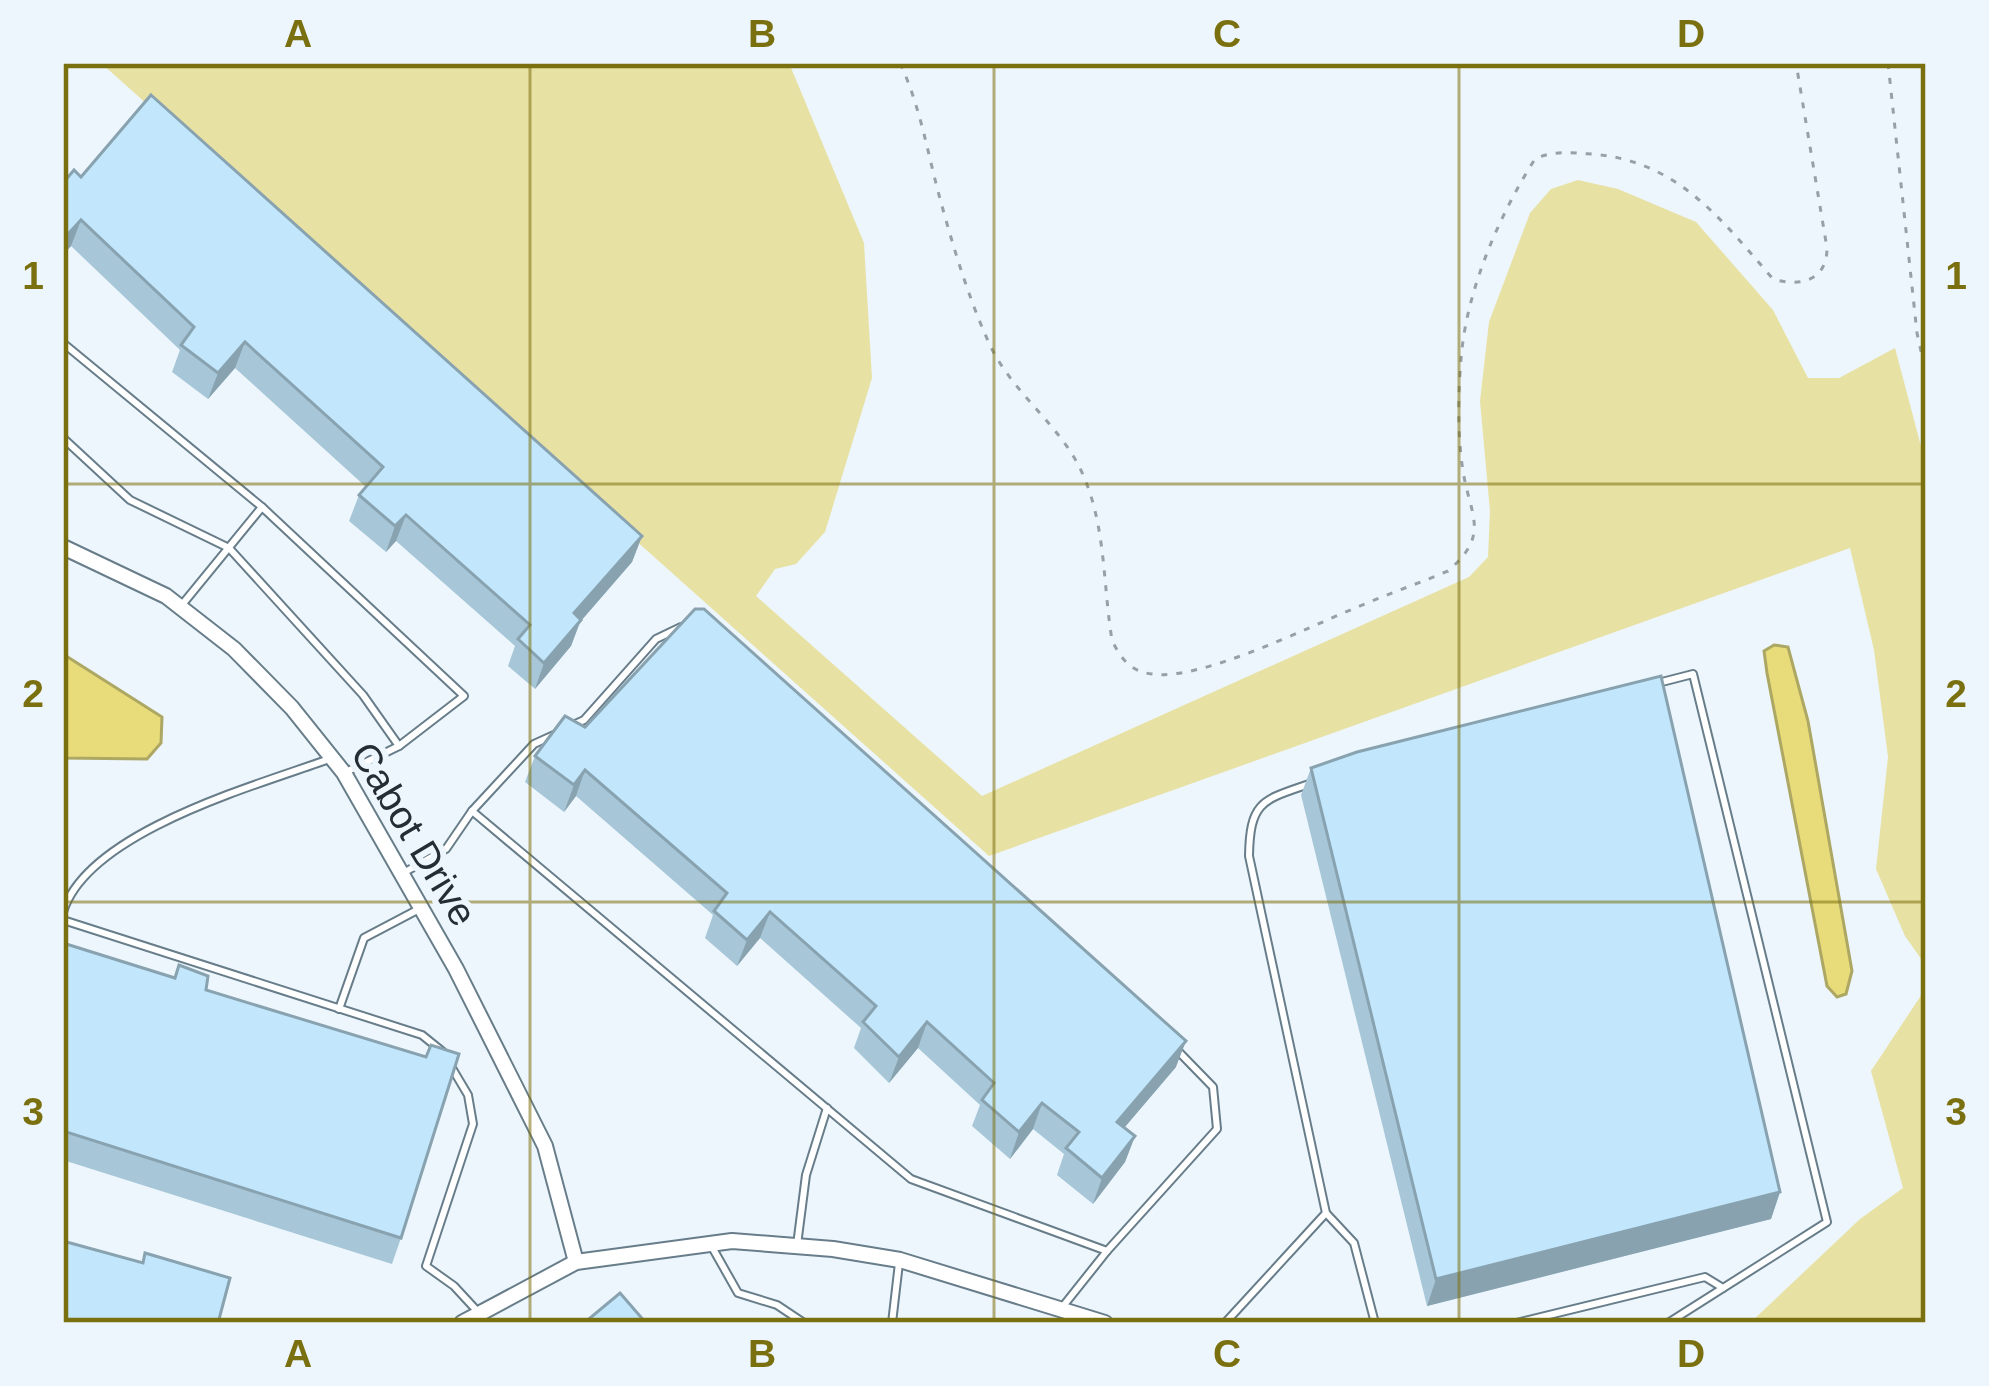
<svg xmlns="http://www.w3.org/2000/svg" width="1989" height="1386" font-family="Helvetica,sans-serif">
	<rect width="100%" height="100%" fill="#edf6fc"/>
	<g fill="#e8e1a4">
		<polygon points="101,63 789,63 864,243 872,378 825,532 796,564 775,569 756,596 982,796 1469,577 1488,557 1490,511 1480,401 1489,322 1530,213 1551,189 1578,180 1618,189 1696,222 1773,310 1808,378 1839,378 1895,348 1926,465 1926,966 1905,936 1876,869 1888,757 1874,650 1850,548 989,856"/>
		<polygon points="1926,988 1926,1323 1750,1323 1860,1219 1903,1188 1871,1071"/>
	</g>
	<g fill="#e8db79" stroke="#ada764" stroke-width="3">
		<polygon points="1774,645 1788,647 1808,721 1852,971 1846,994 1837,997 1827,986 1767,673 1764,651"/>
		<polygon points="63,654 162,717 161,743 147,759 63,758"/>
	</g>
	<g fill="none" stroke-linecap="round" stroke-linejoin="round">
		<g stroke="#687d8a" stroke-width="10">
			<g id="service">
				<polyline points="63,343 262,507 181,606"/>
				<polyline points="63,438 130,500 229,548 363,695 399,746"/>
				<polyline points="262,507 464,696 399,746 346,772"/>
				<polyline points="1658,683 1693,674 1827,1222 1668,1323"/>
				<polyline points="573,725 584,720 656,639 681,627"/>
				<polyline points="472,811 911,1179 1107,1251"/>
				<polyline points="405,872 446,849 472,811 534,744 556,734"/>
				<path d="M63 912C88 831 258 785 332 758"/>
				<polyline points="63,920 422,1035 443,1052"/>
				<polyline points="339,1009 364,938 421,908"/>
				<polyline points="449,1063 468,1095 473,1124 426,1266 454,1286 479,1313"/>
				<polyline points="1326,1213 1354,1243 1375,1323"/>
				<polyline points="797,1245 806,1175 827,1108"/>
				<polyline points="712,1247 738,1293 777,1305 804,1323"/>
				<polyline points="1060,1310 1107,1251 1217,1129 1213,1087 1177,1050"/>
				<polyline points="892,1323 899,1263"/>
				<path d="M1225 1323 1326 1213 1249 856C1250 800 1263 800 1312 783"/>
				<polyline points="1516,1323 1705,1277 1723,1288"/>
			</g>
		</g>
		<g stroke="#687d8a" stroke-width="18">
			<g id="minor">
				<polyline points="63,547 166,596 234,649 292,708 344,773 456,969 545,1146 576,1262"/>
				<polyline points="462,1323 576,1262 732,1241 833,1249 900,1260 1105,1323"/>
			</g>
		</g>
		<g stroke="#97a0a6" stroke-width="3" stroke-dasharray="6 9" stroke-linecap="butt">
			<path d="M900 63C920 106 927 150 939 195 952 243 968 297 989 343 1012 394 1063 426 1084 477 1106 529 1103 586 1112 640 1120 658 1131 672 1152 674 1201 681 1306 628 1353 609 1385 595 1417 584 1448 571 1491 534 1470 516 1463 471 1457 434 1458 387 1462 349 1469 285 1500 214 1535 159 1553 150 1572 153 1591 154 1677 160 1721 219 1773 279 1800 287 1827 281 1827 248L1796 63"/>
			<polyline points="1888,63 1917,333 1926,374"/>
		</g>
		<use href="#service" stroke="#fff" stroke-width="6"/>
		<use href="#minor" stroke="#fff" stroke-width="14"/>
	</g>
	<g fill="#a7c7d9">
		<polygon points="81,177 642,536 632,562 580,622 571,646 535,689 508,666 515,646 396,541 386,552 349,521 359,495 366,487 235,368 208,399 172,372 180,350 71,246 63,255 63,183"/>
		<polygon points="565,716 1176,1067 1124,1128 1135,1136 1125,1162 1093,1204 1057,1175 1064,1154 1033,1129 1010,1159 972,1126 980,1105 918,1048 889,1083 854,1048 861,1028 760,938 737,966 705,938 713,915 576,796 564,812 525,782 535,756"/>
		<polygon points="1311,768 1780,1192 1771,1219 1427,1306 1301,795"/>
		<polygon points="63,943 401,1238 392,1264 63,1160"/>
	</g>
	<g fill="#88a2b0">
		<polygon points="81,220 71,246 63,255 63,248 68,234"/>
		<polygon points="245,342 235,368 208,399 218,373"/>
		<polygon points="406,515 396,541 386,552 395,526"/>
		<polygon points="642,536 632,562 580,622 571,646 535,689 544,663 574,613"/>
		<polygon points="585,770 576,796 564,812 574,785"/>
		<polygon points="770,912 760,938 737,966 747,940"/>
		<polygon points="927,1022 918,1048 889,1083 899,1057"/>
		<polygon points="1186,1041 1176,1067 1107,1148 1117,1122"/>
		<polygon points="1042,1103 1033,1129 1010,1159 1019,1132"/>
		<polygon points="1135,1136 1125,1162 1093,1204 1102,1178"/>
		<polygon points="1780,1192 1771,1219 1427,1306 1436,1279"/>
	</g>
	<g fill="#c2e7fc" stroke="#88a2b0" stroke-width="3">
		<polygon points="151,95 642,536 574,613 581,620 544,663 518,639 530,625 406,515 395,526 359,495 383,467 245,342 218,373 181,345 194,327 81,220 68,234 63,229 63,183 74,170 81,177"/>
		<polygon points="695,609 704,609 1186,1041 1117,1122 1135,1136 1102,1178 1066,1148 1079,1132 1042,1103 1019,1132 982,1100 994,1083 927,1022 899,1057 863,1022 876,1006 770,912 747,940 714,911 727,893 585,770 574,785 535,756 565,716 585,727"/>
		<polygon points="1661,676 1780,1192 1436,1279 1311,768 1357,752"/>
		<polygon points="63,943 175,978 179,965 208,976 206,990 426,1057 431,1045 459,1054 401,1238 63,1131"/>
		<polygon points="63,1241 143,1263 145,1253 230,1278 218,1323 63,1323"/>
		<polygon points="620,1293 646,1323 584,1323"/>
	</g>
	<path fill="none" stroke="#7b700f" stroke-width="3" stroke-opacity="0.55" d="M530 63V1323M994 63V1323M1459 63V1323M63 484H1926M63 902H1926"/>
	<g text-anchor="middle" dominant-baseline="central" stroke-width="12" stroke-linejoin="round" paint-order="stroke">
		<g font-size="39" fill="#242d33" stroke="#edf6fc">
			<text transform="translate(414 834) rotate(59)">Cabot Drive</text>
		</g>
	</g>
	<rect width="1989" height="1386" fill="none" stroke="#edf6fc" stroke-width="132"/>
	<rect x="66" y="66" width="1857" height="1254" fill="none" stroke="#7b700f" stroke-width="4.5"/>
	<g font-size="39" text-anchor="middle" font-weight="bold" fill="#7b700f">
		<text x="298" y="47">A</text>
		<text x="762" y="47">B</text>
		<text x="1227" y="47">C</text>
		<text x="1691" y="47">D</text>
		<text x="33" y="289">1</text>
		<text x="1956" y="289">1</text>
		<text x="33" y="707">2</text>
		<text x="1956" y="707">2</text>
		<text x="33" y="1125">3</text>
		<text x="1956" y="1125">3</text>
		<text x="298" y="1367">A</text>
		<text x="762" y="1367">B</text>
		<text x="1227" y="1367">C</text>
		<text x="1691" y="1367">D</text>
	</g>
</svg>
